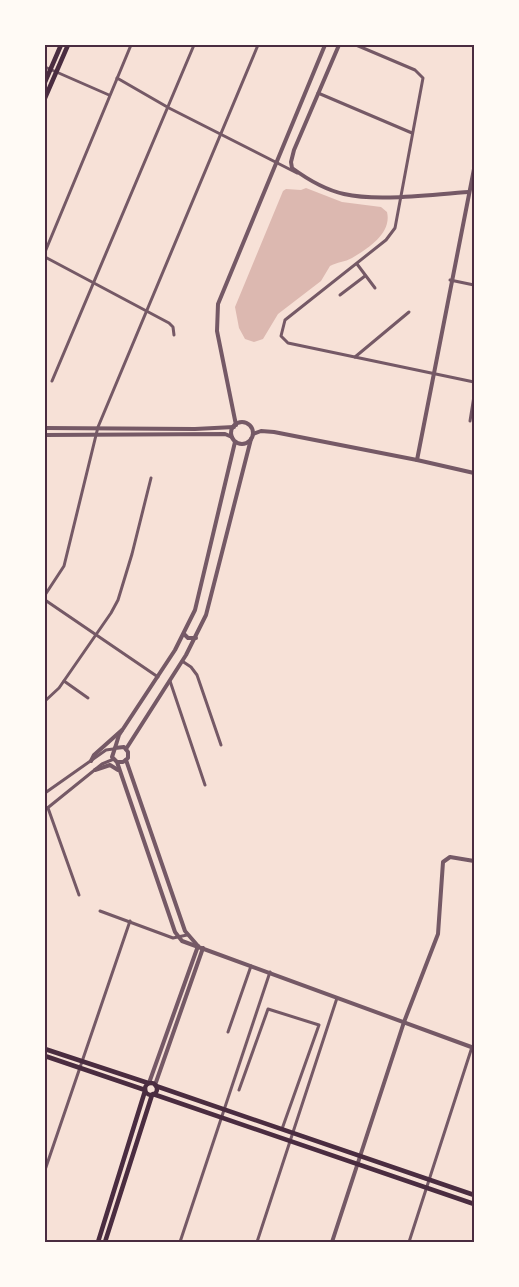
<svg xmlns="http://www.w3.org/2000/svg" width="519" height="1287" font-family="'Public Sans',sans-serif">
	<rect width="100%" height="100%" fill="#f7e1d7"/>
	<path fill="#dcb8b0" d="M306 188 342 202 381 207 387 212C392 233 369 248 352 258 345 262 337 262 330 266L321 281 278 314 263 339 254 342 245 339 239 328 235 307 283 191 286 189 301 190Z"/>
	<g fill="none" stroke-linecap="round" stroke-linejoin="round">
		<g stroke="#755966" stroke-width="3">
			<polyline points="356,45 415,70 423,78 395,228 386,240 285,320 281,336 288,343 474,382"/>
			<polyline points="45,67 109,95"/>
			<polyline points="117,78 169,108 297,173"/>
			<polyline points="318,93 412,133"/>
			<polyline points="45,252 131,45"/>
			<polyline points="45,257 169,323 173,327 174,335"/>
			<polyline points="357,264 375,288"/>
			<polyline points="450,280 474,285"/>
			<polyline points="340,295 365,276"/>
			<polyline points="355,357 409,312"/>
			<polyline points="52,381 194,45"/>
			<polyline points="470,421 474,396"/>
			<polyline points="45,595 64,566 98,427 258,45"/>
			<polyline points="45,600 158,677"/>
			<polyline points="182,661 191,667 197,675 221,745"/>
			<polyline points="64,681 88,698"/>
			<polyline points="170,681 205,785"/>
			<polyline points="45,701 59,688 111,613 118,600 132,554 151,478"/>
			<polyline points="45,793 106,750 113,749"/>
			<polyline points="48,808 79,895"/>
			<polyline points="45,810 102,764 114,759"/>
			<polyline points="100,911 173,938 187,935"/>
			<polyline points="228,1032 251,966"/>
			<polyline points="239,1090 268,1009 319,1025 282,1129"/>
			<polyline points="45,1170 130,921"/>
			<polyline points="180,1242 270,972"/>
			<polyline points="257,1242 337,998"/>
			<polyline points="409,1242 472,1047"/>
		</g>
		<g stroke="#755966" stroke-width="4">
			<path d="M339 45 294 150 291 162 292 168C307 179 326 190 344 194 379 202 433 194 469 192"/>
			<circle cx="242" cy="433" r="11"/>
			<polyline points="236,425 217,331 218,304 325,45"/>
			<polyline points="45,428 195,429 234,427"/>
			<polyline points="253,434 261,431 274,432 417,460 474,473"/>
			<polyline points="45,435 225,434 232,437"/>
			<polyline points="417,460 474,169"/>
			<polyline points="184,634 188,638 196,638"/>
			<polyline points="115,748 119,735 175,650 195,610 235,442"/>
			<polyline points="126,749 186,655 206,615 251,439"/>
			<polyline points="126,760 185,931 198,946"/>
			<polyline points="91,761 94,755 122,730"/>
			<polyline points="117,762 123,762 128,758 128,752 124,747 115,748 112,757 117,762 175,932 182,941 474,1048"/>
			<polyline points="95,770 110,765 118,770"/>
			<polyline points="149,1083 198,946"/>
			<polyline points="155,1085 203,948"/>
			<polyline points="332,1242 404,1022 438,934 443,862 450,857 474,861"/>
		</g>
		<g stroke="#4a2c40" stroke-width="4.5">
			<polyline points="45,82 61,45"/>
			<polyline points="45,98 68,45"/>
			<polyline points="45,1049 148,1083"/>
			<polyline points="45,1056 145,1090"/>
			<circle cx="151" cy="1089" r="6"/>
			<polyline points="156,1086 474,1195"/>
			<polyline points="153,1094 474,1204"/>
			<polyline points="98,1242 145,1091"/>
			<polyline points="105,1242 152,1095"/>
		</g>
	</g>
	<rect width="519" height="1287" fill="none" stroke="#fffaf5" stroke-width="92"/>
	<rect x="46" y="46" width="427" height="1195" fill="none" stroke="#4a2c40" stroke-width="2"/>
</svg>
